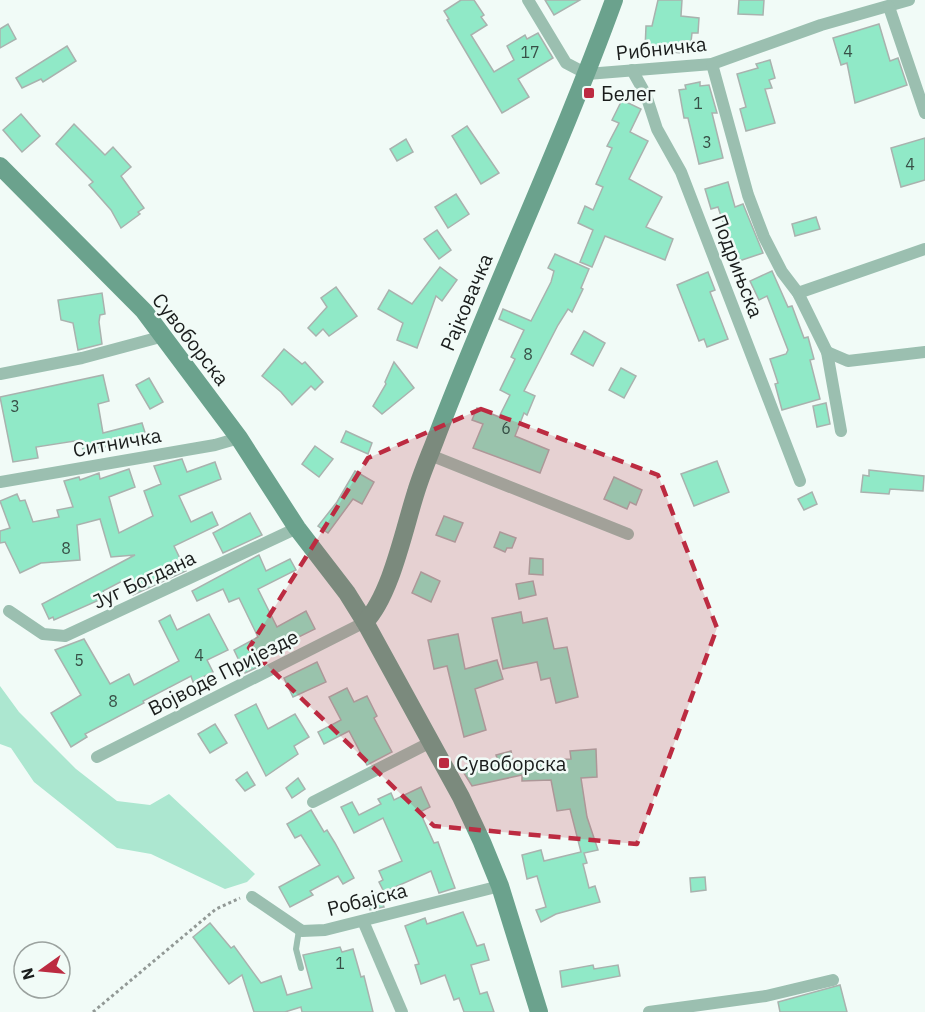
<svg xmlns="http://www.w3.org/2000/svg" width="925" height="1012" font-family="'IBM Plex Sans',sans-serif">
	<rect width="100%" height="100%" fill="#f1fbf7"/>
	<polygon fill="#ace7d0" points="0,686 19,712 76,769 117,801 150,805 169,794 255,874 247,882 225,889 151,854 117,848 34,782 11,748 0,744"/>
	<g fill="#90e9c7" stroke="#a9b2ae" stroke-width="1.5">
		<polygon points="461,0 474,0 484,15 481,17 487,25 471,35 494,72 514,60 507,46 525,35 527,39 538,33 553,58 518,79 529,97 502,113 447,20 449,19 444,11"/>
		<polygon points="545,0 580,0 554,15"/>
		<polygon points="658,0 682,0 681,16 699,18 698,33 692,33 691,42 682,41 682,53 645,50 646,26 652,26"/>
		<polygon points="739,0 764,0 763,15 738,14"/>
		<polygon points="8,24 16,39 0,48 0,29"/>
		<polygon points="879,24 890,61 898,58 907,85 855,103 847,63 841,65 833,38"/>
		<polygon points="67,46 76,61 43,82 41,79 22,88 16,78"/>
		<polygon points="770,60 775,78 769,80 772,88 765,89 775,123 746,131 740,109 746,107 737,74 758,68 756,64"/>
		<polygon points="700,82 700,86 709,85 717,113 712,113 723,158 699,164 688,118 684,118 679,90 686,89 685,85"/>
		<polygon points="622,100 641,109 630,132 648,141 629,179 662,197 646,227 673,239 665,260 605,236 592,267 580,262 593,230 578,223 585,206 593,210 603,187 596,184 612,148 607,146 619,123 612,120"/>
		<polygon points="21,114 40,136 22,152 3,130"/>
		<polygon points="74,124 105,155 113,147 131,167 121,176 144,208 138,212 140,214 121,228 111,210 89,185 93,182 56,144"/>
		<polygon points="467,126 499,173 481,184 452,136"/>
		<polygon points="925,138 925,180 901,187 891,148"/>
		<polygon points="406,139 413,152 397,161 390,149"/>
		<polygon points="728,182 735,207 743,204 763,253 736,262 718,207 711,209 705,189"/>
		<polygon points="456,194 469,214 448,228 435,207"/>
		<polygon points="816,217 820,229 795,236 792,224"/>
		<polygon points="437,230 451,250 439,259 424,239"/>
		<polygon points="555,254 589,269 581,288 583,289 572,312 568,309 558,325 524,391 535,396 527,415 524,413 515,436 549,450 540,473 473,448 483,424 472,420 477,408 499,417 510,395 500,390 515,359 511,357 524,330 499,319 503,309 531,321 551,282 554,271 548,268"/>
		<polygon points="440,267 457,280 442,301 436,296 417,348 397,340 403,323 378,309 389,290 412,304"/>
		<polygon points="772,271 788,307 792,306 804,338 808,337 814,359 810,360 820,399 782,410 775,384 778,383 770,359 786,354 788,350 767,296 759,300 750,281"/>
		<polygon points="708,272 715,290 710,292 728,339 707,347 704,339 699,341 677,285"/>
		<polygon points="336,287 357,316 329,336 323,329 316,336 308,328 327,307 321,298"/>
		<polygon points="102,293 105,314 100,315 99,322 102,344 78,350 73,323 61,320 58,300"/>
		<polygon points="584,331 605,343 593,366 571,354"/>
		<polygon points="284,349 302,364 305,362 323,382 315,390 311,386 292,405 281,392 262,376"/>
		<polygon points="394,362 414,388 382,414 373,406 386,384 385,382"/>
		<polygon points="621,368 636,376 624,398 609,390"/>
		<polygon points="103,375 109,401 98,404 103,433 142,423 147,439 83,451 81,440 36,447 38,458 13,462 0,397"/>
		<polygon points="149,378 163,402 150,409 136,385"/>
		<polygon points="826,403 830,424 817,427 813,406"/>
		<polygon points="346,431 372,443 368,454 341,442"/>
		<polygon points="315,446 333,459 319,477 302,464"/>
		<polygon points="182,459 187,472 215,462 221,479 179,496 191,522 212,512 218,525 174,546 186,571 133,595 126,579 103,591 106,597 54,620 53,617 49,619 42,604 135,555 111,557 100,519 77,525 80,560 41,563 20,573 5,542 0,543 0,531 10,528 0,501 17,494 20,501 25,500 33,522 59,517 57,510 73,507 64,481 79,477 80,480 99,473 100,479 129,469 135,487 109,497 119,533 153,516 144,491 161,484 154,466"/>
		<polygon points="717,461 729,492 694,506 681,474"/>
		<polygon points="869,470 924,476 923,491 890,489 889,494 861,492 863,475 869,476"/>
		<polygon points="355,471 374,482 362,504 353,499 328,533 318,526 337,502"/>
		<polygon points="614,477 642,490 636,505 630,502 627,509 604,499"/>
		<polygon points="812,492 817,504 804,510 798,499"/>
		<polygon points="250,513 262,535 223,553 213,533"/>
		<polygon points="444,516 463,523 455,542 436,535"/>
		<polygon points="500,532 516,538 512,548 507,548 505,552 494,547"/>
		<polygon points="259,555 266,571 290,559 296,570 258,589 277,627 306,611 315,629 254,659 258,667 245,673 234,650 258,637 239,598 229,602 223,589 197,601 192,591"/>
		<polygon points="530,558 543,559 543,575 529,574"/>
		<polygon points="421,572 440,581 431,602 412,593"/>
		<polygon points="533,581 536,595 519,599 516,584"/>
		<polygon points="521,612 523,623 547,618 554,649 567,647 578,697 556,703 550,678 541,680 537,662 503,669 492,618"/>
		<polygon points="209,614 228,650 207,660 213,672 193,682 191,676 143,701 144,703 85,734 87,737 71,747 51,713 81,695 55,650 84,639 110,684 129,674 134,685 179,661 159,621 170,615 177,630"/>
		<polygon points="458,634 465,669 497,660 503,679 475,689 486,730 464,737 447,666 434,669 428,640"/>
		<polygon points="317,662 326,682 293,697 284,678"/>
		<polygon points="347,688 354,702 367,696 377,716 374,718 392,752 367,765 349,731 324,744 318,732 341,720 329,697"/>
		<polygon points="256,704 268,729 295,714 309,737 294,746 298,754 266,776 235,715"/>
		<polygon points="215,724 227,743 210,753 198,734"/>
		<polygon points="596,749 597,777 581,778 587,817 598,850 584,853 587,863 583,864 589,888 595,886 600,902 556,914 541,922 536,910 546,907 537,876 527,879 522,855 541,850 544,861 581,852 570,809 557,811 551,780 522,781 522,775 472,786 462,770 493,761 497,758 496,755 511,751 513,760 571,759 570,751"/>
		<polygon points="247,772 255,785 245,791 236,780"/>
		<polygon points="298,778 305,789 292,798 286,788"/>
		<polygon points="421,787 430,807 420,812 434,843 438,842 455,888 439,893 431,871 384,892 379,882 383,880 379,871 402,861 383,818 354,833 341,807 352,802 359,815 381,804 378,799 391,793 394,800"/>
		<polygon points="311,810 324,832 327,830 335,843 354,878 343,884 338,876 310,891 313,895 290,907 279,887 320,865 301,835 295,838 287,824"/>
		<polygon points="705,877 706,890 691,892 690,878"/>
		<polygon points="378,892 384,907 370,910 365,899"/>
		<polygon points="463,912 477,946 484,944 489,960 471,965 480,994 487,992 494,1012 464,1012 459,998 454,1000 445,975 421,984 415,965 419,964 405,926 425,918 427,924"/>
		<polygon points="210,923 231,948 234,946 261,983 281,976 287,995 312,988 303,955 340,947 342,952 353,949 361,977 364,976 373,1012 302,1012 301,1007 285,1012 254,1012 242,975 229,984 193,937"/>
		<polygon points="593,965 594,969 618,965 620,976 562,987 560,971"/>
		<polygon points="840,985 847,1012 780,1012 778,1002"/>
	</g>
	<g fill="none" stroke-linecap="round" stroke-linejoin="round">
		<polyline stroke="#929996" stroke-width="3" stroke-dasharray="3 3" stroke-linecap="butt" points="93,1012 216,909 240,898"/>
		<polyline stroke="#9bbfb0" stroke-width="6" points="299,930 296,949 301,968"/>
		<g stroke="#9bbfb0" stroke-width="12">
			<polyline points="528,0 566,63 587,74 712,64 821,25 909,0"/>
			<polyline points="889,7 925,113"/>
			<polyline points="712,64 748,195 764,237 782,272 798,293 827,352 841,431"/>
			<polyline points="632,70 646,95 657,129 681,172 800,481"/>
			<polyline points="798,293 925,249"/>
			<polyline points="827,352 848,361 925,352"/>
			<polyline points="0,374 82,358 164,336"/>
			<polyline points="430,455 628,534"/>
			<polyline points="0,482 215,445 239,438"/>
			<polyline points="9,611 43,634 65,636 297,528"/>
			<polyline points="97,757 365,622"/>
			<polyline points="313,802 431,742"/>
			<polyline points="252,897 302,931 325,930 500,886"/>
			<polyline points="363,921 402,1012"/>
			<polyline points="649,1012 766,996 833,980"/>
		</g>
		<g stroke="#6ba28d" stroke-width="18">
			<polyline points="0,166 144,311 239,438 297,528 347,593 365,622 461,797 482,842 500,886 539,1012"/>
			<path d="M365 622C391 595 404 529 416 492 422 472 431 452 438 433 494 287 561 146 614 0"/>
		</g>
	</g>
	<path fill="#bc2b41" fill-opacity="0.2" stroke="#bc2b41" stroke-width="4.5" stroke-dasharray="12 8" stroke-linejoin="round" d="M481 409 658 475 717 628 637 844 434 826 249 648 368 458Z"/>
	<g fill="#bc2b41" stroke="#f1fbf7" stroke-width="2">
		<rect x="583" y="87" width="12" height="12" rx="3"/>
		<rect x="438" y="757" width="12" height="12" rx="3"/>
	</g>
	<g text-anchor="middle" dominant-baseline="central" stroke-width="5" stroke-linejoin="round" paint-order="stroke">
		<g font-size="16" fill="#385047">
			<text x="848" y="51">4</text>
			<text x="530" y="52">17</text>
			<text x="698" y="103">1</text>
			<text x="707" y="142">3</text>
			<text x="910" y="164">4</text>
			<text x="528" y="354">8</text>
			<text x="15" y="406">3</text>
			<text x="506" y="428">6</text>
			<text x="66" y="548">8</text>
			<text x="199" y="655">4</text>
			<text x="79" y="660">5</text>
			<text x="113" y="701">8</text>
			<text x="340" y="963">1</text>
		</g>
		<g font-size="20" fill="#1a1d1c" stroke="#f1fbf7">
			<text transform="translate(661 48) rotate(-6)">Рибничка</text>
			<text transform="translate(738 266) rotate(69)">Подрињска</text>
			<text transform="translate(466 302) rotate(-67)">Рајковачка</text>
			<text transform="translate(191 339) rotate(52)">Сувоборска</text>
			<text transform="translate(117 442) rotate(-10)">Ситничка</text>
			<text transform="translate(144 579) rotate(-25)">Југ Богдана</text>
			<text transform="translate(223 672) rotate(-27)">Војводе Пријезде</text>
			<text transform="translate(367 899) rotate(-14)">Робајска</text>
		</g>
		<g font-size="20" fill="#1a1d1c" stroke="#f1fbf7" text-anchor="start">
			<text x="601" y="93">Белег</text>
			<text x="456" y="763">Сувоборска</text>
		</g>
	</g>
	<g transform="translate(42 970) rotate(255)"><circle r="28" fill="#f1fbf7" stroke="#9ba29f" stroke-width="1.5"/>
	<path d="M0-4.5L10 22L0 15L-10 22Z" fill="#bc2b41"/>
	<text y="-9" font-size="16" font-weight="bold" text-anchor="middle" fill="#1a1d1c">N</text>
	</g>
</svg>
